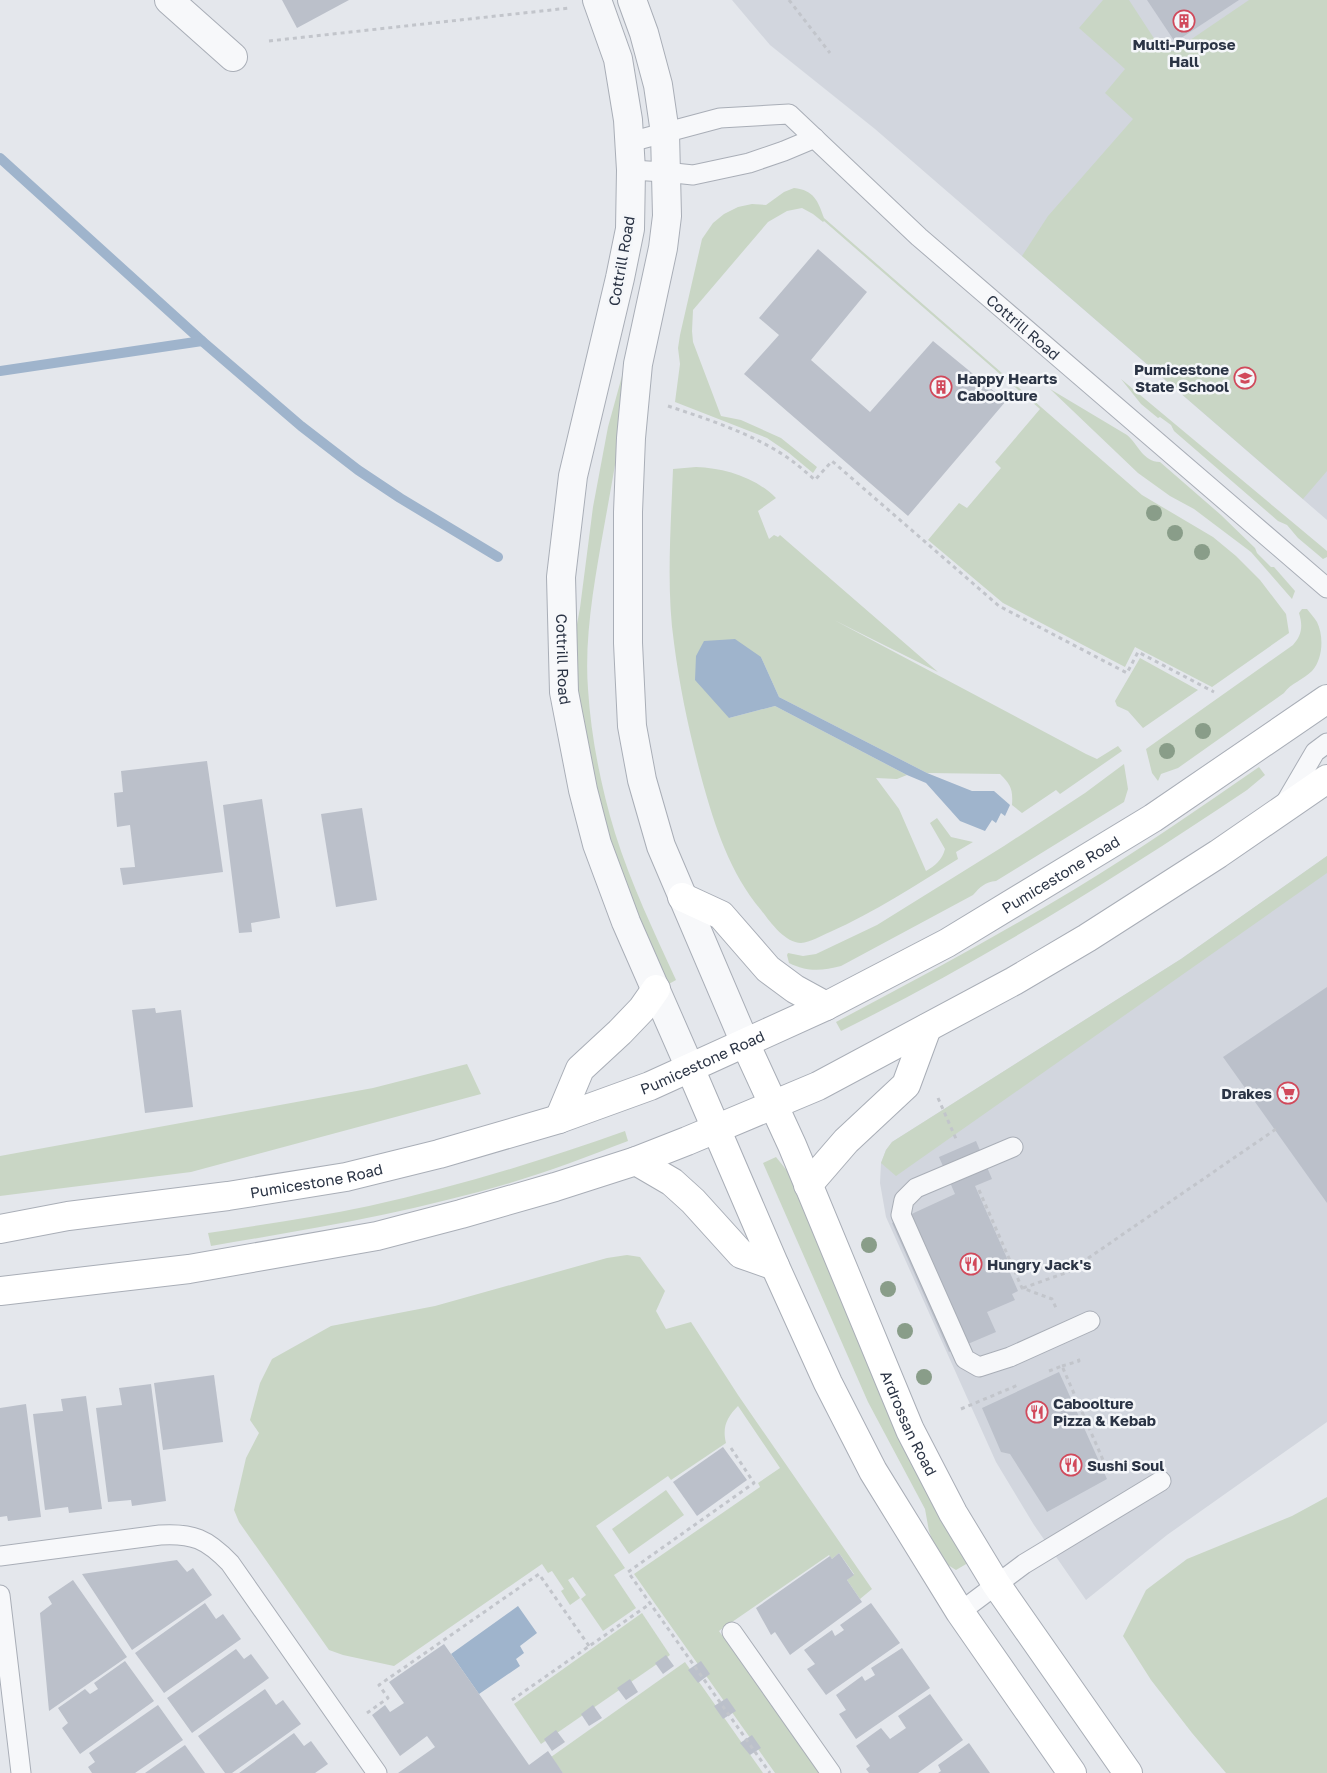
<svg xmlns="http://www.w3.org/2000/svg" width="1327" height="1773" font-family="'Golos Text',sans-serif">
	<rect width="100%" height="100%" fill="#e4e7ec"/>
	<g fill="#d2d6de">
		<polygon points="732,0 1327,0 1327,520 875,129 770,45"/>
		<polygon points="1327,856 1327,1422 1167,1535 1086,1600 1034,1525 996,1462 886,1217 880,1183 881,1163 886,1150 892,1142 1181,959"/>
	</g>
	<g fill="#c9d6c5">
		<polygon points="1103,0 1129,0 1159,46 1168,51 1174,51 1249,0 1327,0 1327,471 1303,499 1022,256 1048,216 1133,119 1105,93 1125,69 1079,28"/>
		<path d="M794 188C814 190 818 201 824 218L1142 495 1213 537 1236 556 1260 580 1286 614 1289 633 1212 687 1135 647 1125 667 1003 603 928 540 959 503 967 508 1001 468 995 462 1040 409 824 221 823 222 813 214 802 208 787 211 768 222 693 310 692 331 693 342 721 416 741 420 781 438 817 467 813 473 789 453 767 438 675 402 680 364 678 348 680 335 702 239 713 223 724 214 738 207 752 204 766 205 784 192Z"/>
		<path d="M622 376 629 378C622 427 613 477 604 527 595 578 584 637 588 689 591 737 601 787 615 833 631 884 654 932 676 980L667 985 611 856 583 755 572 651 580 608 593 507 608 427Z"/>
		<polygon points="1121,379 1327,551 1327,557 1323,559 1298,538 1287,525 1278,521 1174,431 1171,425 1160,417 1158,418 1141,404"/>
		<path d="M1050 389 1127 435C1138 444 1143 462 1160 462L1221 515 1255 548 1257 553 1271 567H1274L1295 591 1292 599 1251 552 1194 509 1170 496 1138 473Z"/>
		<path d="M696 467C724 468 755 477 776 498L758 511 769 539 774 535 778 537 780 535 938 672 834 620 1086 754 1097 759 1118 746 1122 751 1060 794 1056 790 1022 813 1012 805C1013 789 1011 785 1000 774L927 773 779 697 761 657 729 718 775 706 907 775 897 779 876 778 899 809 926 871C935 866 942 860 945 849L930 823 937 818 951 837 973 842 956 852 958 859C916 885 875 912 830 932 821 936 810 942 801 943 785 943 770 922 761 910 730 873 715 827 702 780 690 735 680 690 674 643 666 588 671 525 673 469Z"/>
		<path d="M1302 609H1307C1310 613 1314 617 1317 622 1324 636 1323 659 1312 671 1303 680 1291 683 1284 693L1178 768 1161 774 1158 781 1152 773 1146 749 1293 645C1302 635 1303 626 1299 613Z"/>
		<polygon points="1140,658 1198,690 1143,728 1128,711 1117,706 1115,701"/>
		<path d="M1124 764 1128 789 1124 802 996 881C985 882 980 887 973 895L841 966C822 971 807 972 789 963L787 955 788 953 803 956 816 954 877 925 1004 846 1085 793Z"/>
		<path d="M1259 767 1265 775 1247 790C1116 878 982 961 841 1031L836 1022C917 979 997 936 1075 889 1138 851 1198 809 1259 767Z"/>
		<polygon points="1327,856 1327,873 896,1176 881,1163 886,1150 892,1142 1181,959"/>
		<polygon points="467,1064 481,1094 191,1172 0,1196 0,1156 373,1088"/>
		<path d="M625 1131 628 1141C589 1156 550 1171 510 1183 412 1212 312 1229 211 1246L208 1233C262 1225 316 1217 369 1206 456 1187 541 1161 625 1131Z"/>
		<polygon points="776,1157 788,1172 809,1209 973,1560 956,1570 948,1565 936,1552 929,1531 925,1509 868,1402 763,1163"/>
		<path d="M627 1255 640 1257 665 1291 656 1311 666 1329 691 1322 738 1395 872 1589 860 1599 847 1580 854 1574 839 1553 832 1559 829 1555 719 1631 819 1773H775L634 1574 760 1487 758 1483 780 1468 738 1406C727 1417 722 1427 726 1443L671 1480 668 1476 596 1526 625 1568 614 1575 636 1608 603 1631 581 1599 586 1595 573 1577 568 1580 580 1598 570 1605 561 1591 564 1589 552 1571 548 1573 542 1564 394 1666 343 1655 329 1650 239 1522 234 1510 246 1458 259 1433 250 1420 260 1383 272 1359 331 1326 435 1306 607 1258Z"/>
		<polygon points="666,1490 684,1515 629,1554 612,1529"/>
		<polygon points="1327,1497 1327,1773 1226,1773 1192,1733 1151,1680 1123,1636 1146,1590 1187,1559 1292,1516"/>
		<polygon points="642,1613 670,1655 541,1744 514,1704"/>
		<polygon points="685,1662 763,1773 563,1773 551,1757"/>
	</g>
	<g fill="#9fb4cc">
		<polygon points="735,639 761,657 779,697 927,773 972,791 994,791 1010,805 1005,816 1001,813 996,823 992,820 985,831 960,821 926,783 907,775 775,706 729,718 695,680 696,656 704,641"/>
		<polygon points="518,1606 537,1633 520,1646 524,1653 516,1659 520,1666 479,1694 451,1654"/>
	</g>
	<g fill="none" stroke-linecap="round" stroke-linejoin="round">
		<g stroke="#9fb4cc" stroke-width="10">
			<polyline points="0,158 202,341 301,426 358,470 400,498 498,557"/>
			<polyline points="0,371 202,341"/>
		</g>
	</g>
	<g fill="#bbc0ca">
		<polygon points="282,0 349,0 297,28"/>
		<polygon points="1147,0 1239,0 1175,42"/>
		<polygon points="818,249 867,292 811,360 870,412 933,341 1006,401 908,516 744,374 779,335 759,318"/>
		<polygon points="207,761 223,872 123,885 120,868 135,867 130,825 117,827 114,793 123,792 121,771"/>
		<polygon points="262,799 280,918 251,923 252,932 239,933 223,805"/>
		<polygon points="362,808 377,900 336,907 321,814"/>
		<polygon points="1327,987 1327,1203 1223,1057"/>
		<polygon points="155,1008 156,1013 181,1010 193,1107 145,1113 132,1010"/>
		<polygon points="976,1141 992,1179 975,1186 1010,1265 1007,1266 1018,1291 1012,1294 1015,1300 987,1312 996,1332 949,1352 892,1223 955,1194 939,1157"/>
		<polygon points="1059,1372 1107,1479 1047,1512 1010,1454 1001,1452 982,1408"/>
		<polygon points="214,1375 223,1442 163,1450 154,1383"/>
		<polygon points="151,1384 166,1501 132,1506 131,1500 108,1502 96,1408 122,1405 119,1388"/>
		<polygon points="86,1396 102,1509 69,1513 68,1507 45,1510 33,1414 63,1411 61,1399"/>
		<polygon points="26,1404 41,1517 8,1521 7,1516 0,1517 0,1408"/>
		<polygon points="723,1447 747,1480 697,1516 673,1482"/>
		<polygon points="839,1553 854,1575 847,1580 862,1602 790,1655 775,1632 771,1635 756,1608 830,1556 832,1559"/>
		<polygon points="177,1560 187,1572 193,1568 212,1595 132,1650 82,1574"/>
		<polygon points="73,1580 127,1657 49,1711 40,1613 52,1604 48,1597"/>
		<polygon points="205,1603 216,1619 223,1614 241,1639 164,1693 135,1653"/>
		<polygon points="871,1603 900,1643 826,1695 807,1669 815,1664 804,1650 832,1630 835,1636 844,1630 840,1625"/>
		<polygon points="444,1644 529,1765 548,1751 563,1773 398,1773 435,1747 427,1736 400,1756 372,1715 385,1705 390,1712 404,1703 389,1682"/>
		<polygon points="902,1648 930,1688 856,1739 839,1714 846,1710 836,1695 862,1676 865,1681 875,1675 871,1668"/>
		<polygon points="236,1649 244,1659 251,1654 269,1678 192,1733 167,1698"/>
		<polygon points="666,1655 674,1666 663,1674 655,1663"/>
		<polygon points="125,1661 154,1701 80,1754 62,1728 68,1723 58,1708 85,1689 90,1694 98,1689 94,1683"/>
		<polygon points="701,1661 710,1674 698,1683 688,1670"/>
		<polygon points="630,1679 638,1692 626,1700 617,1688"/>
		<polygon points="265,1689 276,1705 283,1700 301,1724 232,1773 225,1773 198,1736"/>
		<polygon points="930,1694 963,1740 918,1773 869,1773 866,1769 870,1766 856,1746 881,1728 890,1739 906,1728 898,1716"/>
		<polygon points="727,1698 736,1711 723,1719 714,1706"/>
		<polygon points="158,1705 183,1740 135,1773 92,1773 88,1767 95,1762 89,1753"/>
		<polygon points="593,1705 602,1718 589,1726 581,1714"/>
		<polygon points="556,1730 565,1742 552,1751 544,1739"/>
		<polygon points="294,1733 304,1746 311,1741 328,1764 315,1773 239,1773"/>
		<polygon points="752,1735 761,1748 750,1755 740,1743"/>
		<polygon points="969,1743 990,1773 938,1773 941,1771 938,1765"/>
		<polygon points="185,1745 205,1773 145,1773"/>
	</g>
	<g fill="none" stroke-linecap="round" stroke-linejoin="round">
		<g stroke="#a9aeb7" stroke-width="21">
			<g id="lane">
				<path id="s1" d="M630 142 720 118 789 114 919 237 1327 588"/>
				<polyline points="631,170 665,172 693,175 749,163 784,151 815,138"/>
				<polyline points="1284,805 1315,752 1327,743"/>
				<polyline points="1013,1147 916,1188 904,1200 901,1215 965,1359 979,1367 1010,1357 1090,1321"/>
				<path d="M0 1556 160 1535C193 1533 207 1539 230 1563L377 1773"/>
				<polyline points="0,1595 21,1773"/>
				<polyline points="960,1612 1024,1564 1161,1481"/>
				<polyline points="732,1632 831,1773"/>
			</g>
		</g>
		<g stroke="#a9aeb7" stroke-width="30">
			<g id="street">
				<polyline points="169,0 233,57"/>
				<path id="s2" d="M597 0 618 59 628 120 631 170 630 229 620 278 573 476 561 577 564 692 583 790 597 844 626 922 690 1068"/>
				<polyline points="632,0 644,33 658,85 665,133 667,216 663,248 638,364 631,438 628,512 628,643 632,726 642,780 661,846 745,1043"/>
			</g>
		</g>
		<g stroke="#a9aeb7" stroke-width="30">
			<g id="secondary">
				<polyline points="682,897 721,915 768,969 795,989 826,1006"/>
				<path id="s3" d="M745 1043 792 1145 910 1430 953 1513 996 1584 1128 1773"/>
				<polyline points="690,1068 775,1266 828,1383 873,1471 960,1612 1072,1773"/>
				<polyline points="559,1119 580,1069 620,1032 642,1009 656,989"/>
				<polyline points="636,1161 672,1182 693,1201 741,1254 775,1266"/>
				<polyline points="808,1185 846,1141 906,1085 927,1028"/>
				<path id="s4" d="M0 1229 68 1216 228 1196 346 1177 439 1154 559 1119 650 1086 826 1006 947 943 1153 818 1327 699"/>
				<polyline points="0,1291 189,1269 377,1236 461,1214 555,1187 636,1161 687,1141 818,1086 1014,981 1087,938 1218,854 1327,779"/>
			</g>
		</g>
		<g stroke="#c2c5cb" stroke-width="3" stroke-dasharray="4 4" stroke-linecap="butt">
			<polyline points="789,0 830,53"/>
			<polyline points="269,41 569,8"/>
			<path d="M668 406C710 420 754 434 791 460 799 466 807 473 815 480L832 461 999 606 1127 673 1138 652 1214 692"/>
			<polyline points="938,1098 957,1141"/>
			<polyline points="979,1190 1022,1288 1052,1299 1056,1308"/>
			<polyline points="1023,1288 1068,1272 1276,1129"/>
			<polyline points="1062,1366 1079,1361 1077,1355"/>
			<polyline points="1049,1371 1062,1366 1107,1469"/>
			<polyline points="961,1409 1018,1385"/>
			<polyline points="731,1448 754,1483 628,1572 770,1773"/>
			<polyline points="512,1700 651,1603"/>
			<polyline points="367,1713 388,1698 379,1685 539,1574 589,1646"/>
		</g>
		<use href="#lane" stroke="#f7f8fa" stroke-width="19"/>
		<use href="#street" stroke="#f7f8fa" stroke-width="28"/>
		<use href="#secondary" stroke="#fff" stroke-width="28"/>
	</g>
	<g fill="#899d89">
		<circle cx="1154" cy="513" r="8"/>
		<circle cx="1175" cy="533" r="8"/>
		<circle cx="1202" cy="552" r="8"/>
		<circle cx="1203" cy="731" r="8"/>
		<circle cx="1167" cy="751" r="8"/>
		<circle cx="869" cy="1245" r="8"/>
		<circle cx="888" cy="1289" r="8"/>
		<circle cx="905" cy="1331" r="8"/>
		<circle cx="924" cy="1377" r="8"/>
	</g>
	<defs>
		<g id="building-ring" transform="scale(1.125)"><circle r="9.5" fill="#f4f6f9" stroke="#d1495b" stroke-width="1.5"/><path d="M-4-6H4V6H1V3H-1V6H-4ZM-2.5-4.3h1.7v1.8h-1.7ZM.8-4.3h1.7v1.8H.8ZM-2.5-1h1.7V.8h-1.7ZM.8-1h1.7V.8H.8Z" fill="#d1495b"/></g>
		<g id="school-ring" transform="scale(1.125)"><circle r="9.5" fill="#f4f6f9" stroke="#d1495b" stroke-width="1.5"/><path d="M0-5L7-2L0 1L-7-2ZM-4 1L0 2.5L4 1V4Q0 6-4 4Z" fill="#d1495b"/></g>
		<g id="supermarket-ring" transform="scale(1.125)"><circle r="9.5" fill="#f4f6f9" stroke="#d1495b" stroke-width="1.5"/><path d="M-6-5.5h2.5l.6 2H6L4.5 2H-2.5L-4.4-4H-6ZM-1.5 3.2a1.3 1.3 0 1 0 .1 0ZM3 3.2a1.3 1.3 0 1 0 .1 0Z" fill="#d1495b"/></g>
		<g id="restaurant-ring" transform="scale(1.125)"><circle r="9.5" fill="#f4f6f9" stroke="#d1495b" stroke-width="1.5"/><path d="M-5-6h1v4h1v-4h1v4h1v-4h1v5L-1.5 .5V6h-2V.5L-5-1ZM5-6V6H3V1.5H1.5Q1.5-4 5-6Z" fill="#d1495b"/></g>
	</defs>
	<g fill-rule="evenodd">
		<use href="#building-ring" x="1184" y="21"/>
		<use href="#school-ring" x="1245" y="378"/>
		<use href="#building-ring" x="941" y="387"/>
		<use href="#supermarket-ring" x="1288" y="1093"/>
		<use href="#restaurant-ring" x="971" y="1264"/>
		<use href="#restaurant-ring" x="1037" y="1412"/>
		<use href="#restaurant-ring" x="1071" y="1465"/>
	</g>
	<g text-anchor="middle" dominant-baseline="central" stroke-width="5" stroke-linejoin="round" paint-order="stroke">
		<g font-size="15" font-weight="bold" fill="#2b3445" stroke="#f4f6f9" text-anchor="start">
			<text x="1184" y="44" text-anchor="middle">Multi-Purpose<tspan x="1184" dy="17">Hall</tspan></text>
			<text x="1229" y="369" text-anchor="end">Pumicestone<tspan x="1229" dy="17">State School</tspan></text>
			<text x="957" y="378">Happy Hearts<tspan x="957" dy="17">Caboolture</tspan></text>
			<text x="1272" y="1093" text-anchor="end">Drakes</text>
			<text x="987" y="1264">Hungry Jack's</text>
			<text x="1053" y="1403">Caboolture<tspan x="1053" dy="17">Pizza &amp; Kebab</tspan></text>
			<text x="1087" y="1465">Sushi Soul</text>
		</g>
		<g font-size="15" fill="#2b3445" stroke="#f4f6f9">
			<text transform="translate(621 261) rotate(-80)">Cottrill Road</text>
			<text stroke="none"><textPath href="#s1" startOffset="479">Cottrill Road</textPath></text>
			<text stroke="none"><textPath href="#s2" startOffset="671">Cottrill Road</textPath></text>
			<text stroke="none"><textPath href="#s4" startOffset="1130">Pumicestone Road</textPath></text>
			<text stroke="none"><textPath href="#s4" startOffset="725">Pumicestone Road</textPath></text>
			<text stroke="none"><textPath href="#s4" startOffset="320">Pumicestone Road</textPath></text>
			<text stroke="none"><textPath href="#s3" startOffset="414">Ardrossan Road</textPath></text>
		</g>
	</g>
</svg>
